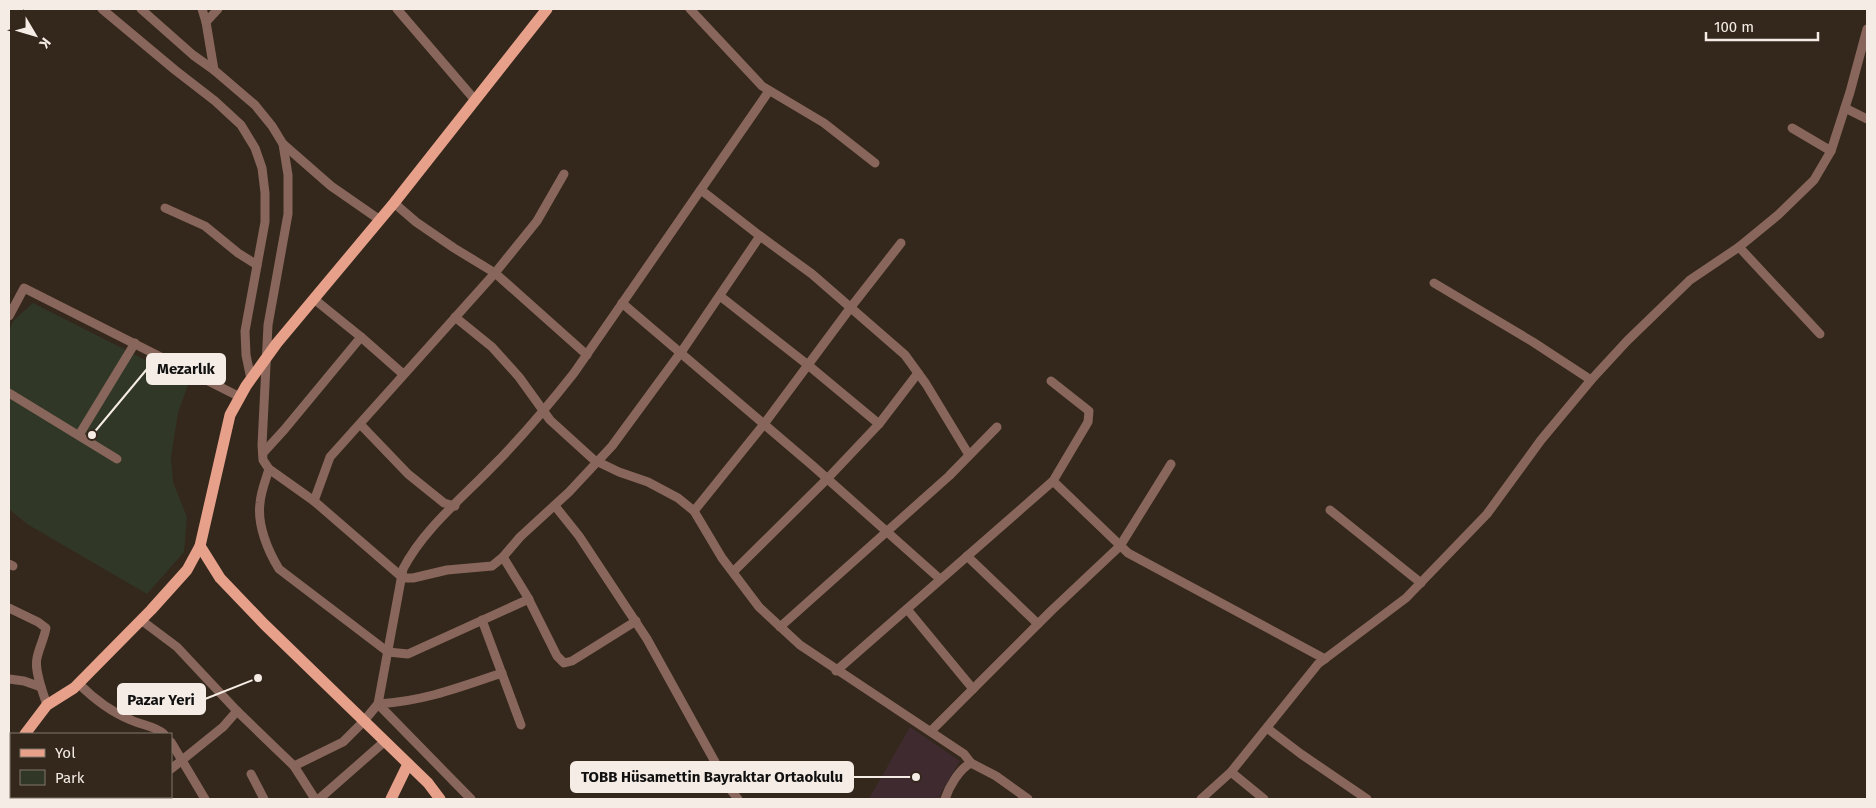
<svg xmlns="http://www.w3.org/2000/svg" width="1876" height="808" font-family="'Fira Sans',sans-serif">
	<rect width="100%" height="100%" fill="#34271b"/>
	<polygon fill="#3f2b2f" points="910,727 960,761 941,793 939,799 869,799"/>
	<polygon fill="#313726" points="33,303 189,382 178,413 171,457 173,482 187,517 184,552 147,594 27,524 9,509 9,330 14,320"/>
	<g fill="none" stroke-linecap="round" stroke-linejoin="round">
		<g stroke="#88665b" stroke-width="9">
			<polyline points="102,9 175,70 215,101 241,125 255,148 262,168 265,193 265,222 245,331 246,355 251,379"/>
			<polyline points="141,9 193,55 214,70 255,105 272,126 283,144 288,175 288,214 268,325 262,445 263,460 269,469 314,501 403,578 413,578 447,570 492,566 503,557 520,537 569,492 612,446 684,348 760,236"/>
			<polyline points="202,9 206,22 214,70"/>
			<polyline points="397,9 475,100"/>
			<polyline points="690,9 762,86 824,123 875,163"/>
			<polyline points="206,22 218,9"/>
			<polyline points="1845,108 1867,119"/>
			<polyline points="1792,128 1831,151"/>
			<polyline points="283,144 331,186 380,220"/>
			<polyline points="701,190 760,236 812,274 905,355 926,384 969,455"/>
			<polyline points="394,203 416,222 454,248 495,273 587,355"/>
			<polyline points="165,208 205,226 238,253 257,265"/>
			<polyline points="1739,247 1820,334"/>
			<polyline points="1434,283 1533,342 1591,380"/>
			<polyline points="720,296 808,365 879,424"/>
			<polyline points="314,299 361,337 403,374"/>
			<polyline points="622,303 813,466 940,579"/>
			<polyline points="9,316 24,288 240,397"/>
			<polyline points="455,317 492,347 519,377 550,420 594,460 619,472 648,482 678,498 694,511 722,558 759,607 800,645 964,754 971,763"/>
			<polyline points="9,393 117,459"/>
			<polyline points="360,424 408,474 444,503 455,506"/>
			<polyline points="79,435 135,343"/>
			<polyline points="263,453 284,430 361,337"/>
			<path d="M269 469C266 479 261 491 260 503 257 525 268 551 279 569L388 652 408 654 529 599"/>
			<polyline points="1053,481 1128,553 1325,659"/>
			<polyline points="314,501 330,457 495,273 537,221 564,174"/>
			<polyline points="555,506 579,536 647,639 730,789 738,799"/>
			<polyline points="1330,510 1421,583"/>
			<polyline points="694,511 764,424 851,307 901,243"/>
			<polyline points="967,556 1038,624"/>
			<polyline points="503,557 527,596 557,656 564,663 572,661 636,621"/>
			<polyline points="9,564 13,566"/>
			<polyline points="733,572 827,479 879,424 918,373"/>
			<path d="M9 608 38 622 46 628C44 639 39 648 37 658 34 670 43 693 47 705"/>
			<polyline points="907,609 973,689"/>
			<polyline points="141,620 177,647 237,711 294,766 315,799"/>
			<polyline points="482,620 521,725"/>
			<polyline points="780,627 949,476 997,427"/>
			<polyline points="836,671 1053,481 1088,422 1089,411 1051,381"/>
			<polyline points="9,679 24,681 41,687"/>
			<path d="M78 683C93 698 111 712 131 720 141 725 155 726 164 734"/>
			<polyline points="378,704 471,799"/>
			<path d="M378 704C424 701 458 688 502 673"/>
			<polyline points="1267,728 1301,754 1367,799"/>
			<polyline points="931,731 1051,611 1120,546 1171,464"/>
			<polyline points="171,742 205,799"/>
			<polyline points="9,752 11,751"/>
			<path d="M294 766 343 742 363 722 378 704 403 569C423 530 461 499 491 468 521 438 548 406 574 373L769 91"/>
			<polyline points="171,769 223,727 237,711"/>
			<polyline points="1231,772 1264,799"/>
			<polyline points="251,774 264,799"/>
			<polyline points="104,797 106,799"/>
			<polyline points="131,799 134,797"/>
			<polyline points="319,799 384,742"/>
			<path d="M945 799C949 787 959 769 971 763L996 776 1028 799"/>
			<polyline points="1201,799 1231,772 1318,664 1406,598 1487,514 1541,440 1591,380 1627,341 1690,280 1739,247 1778,215 1814,180 1831,151 1850,92 1867,29"/>
		</g>
		<g stroke="#e7a18b" stroke-width="11">
			<polyline points="200,546 220,578 264,624 428,783 440,799"/>
			<polyline points="25,734 47,705 74,688 151,610 187,570 200,546 230,415 246,386 277,343 394,203 547,9"/>
			<polyline points="9,779 11,767"/>
			<polyline points="391,799 408,764"/>
		</g>
	</g>
	<path fill="none" stroke="#f5ece5" stroke-width="2" d="M92 435L147 369M258 678L205 699M916 777L853 777"/>
	<g fill="#f5ece5" stroke="#34271b" stroke-width="2">
		<circle cx="92" cy="435" r="5"/>
		<circle cx="258" cy="678" r="5"/>
		<circle cx="916" cy="777" r="5"/>
	</g>
	<g fill="#f5ece5" stroke="#f5ece5" stroke-width="2">
		<rect x="147" y="354" width="78" height="30" rx="5"/>
		<rect x="118" y="684" width="87" height="30" rx="5"/>
		<rect x="571" y="762" width="282" height="30" rx="5"/>
	</g>
	<g font-size="15" text-anchor="middle" font-weight="bold" fill="#111">
		<text x="186" y="374">Mezarlık</text>
		<text x="161" y="705">Pazar Yeri</text>
		<text x="712" y="782">TOBB Hüsamettin Bayraktar Ortaokulu</text>
	</g>
	<rect width="1876" height="808" fill="none" stroke="#f5ece5" stroke-width="20"/>
	<rect x="10" y="733" width="162" height="65" fill="#34271b" stroke="#81766c"/>
	<rect x="20" y="749" width="25" height="8" fill="#e7a18b" stroke="#81766c"/>
	<text x="55" y="758" font-size="15" fill="#f5ece5">Yol</text>
	<rect x="20" y="770" width="25" height="15" fill="#313726" stroke="#81766c"/>
	<text x="55" y="783" font-size="15" fill="#f5ece5">Park</text>
	<g transform="translate(35 35) rotate(128)" stroke="#34271b" stroke-width="4" paint-order="stroke">
	<path d="M0-4L9 19L0 12L-9 19Z" fill="#f5ece5"/>
	<text y="-8" font-size="14" font-weight="bold" text-anchor="middle" fill="#f5ece5">K</text>
	</g>
	<path d="M1706 32v8h112v-8" fill="none" stroke="#f5ece5" stroke-width="2.5"/>
	<text x="1714" y="32" font-size="15" fill="#f5ece5" stroke="#34271b" stroke-width="4" paint-order="stroke">100 m</text>
</svg>
